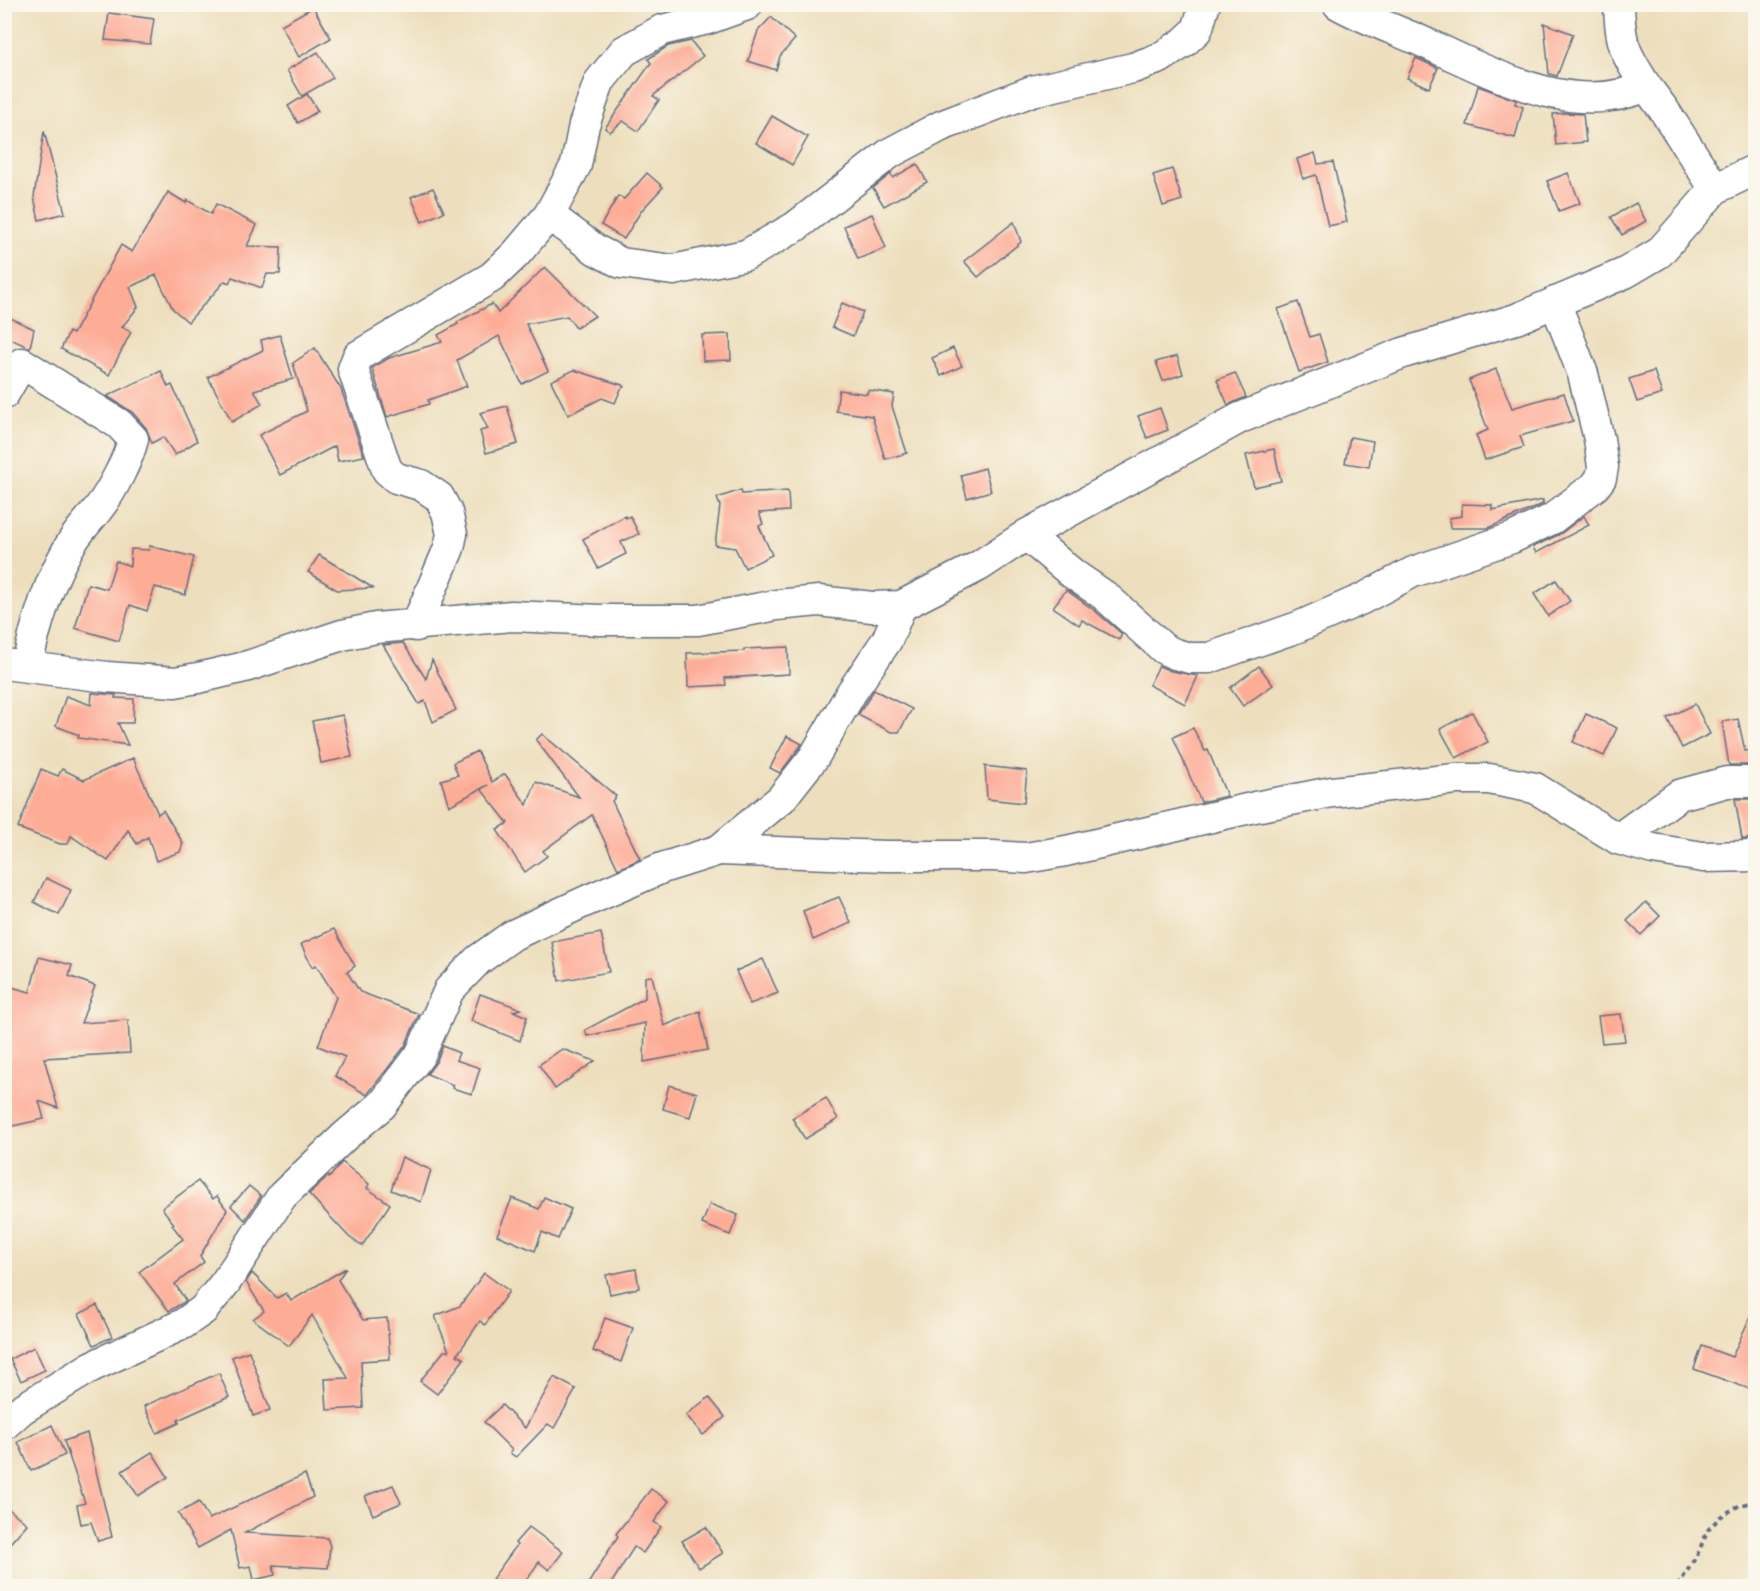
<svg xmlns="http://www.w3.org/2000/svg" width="1760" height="1591" font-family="Cardo,serif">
	<rect width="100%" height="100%" fill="#fbf7ec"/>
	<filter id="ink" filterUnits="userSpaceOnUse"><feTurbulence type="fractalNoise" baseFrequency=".0167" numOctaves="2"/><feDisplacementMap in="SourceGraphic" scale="12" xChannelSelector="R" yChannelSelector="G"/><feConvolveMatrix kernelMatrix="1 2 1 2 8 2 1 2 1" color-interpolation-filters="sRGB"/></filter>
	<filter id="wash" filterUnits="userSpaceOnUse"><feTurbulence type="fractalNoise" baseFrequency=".008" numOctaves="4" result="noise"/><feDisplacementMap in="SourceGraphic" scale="24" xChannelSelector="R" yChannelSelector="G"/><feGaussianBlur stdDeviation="1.35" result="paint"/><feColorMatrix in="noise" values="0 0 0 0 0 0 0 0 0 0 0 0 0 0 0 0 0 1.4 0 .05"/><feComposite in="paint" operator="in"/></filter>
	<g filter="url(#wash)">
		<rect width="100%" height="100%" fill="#eddfbd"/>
		<g id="blocks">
			<g fill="#fdac96">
				<polygon points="313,7 331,38 299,57 281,25"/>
				<polygon points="109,13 154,19 150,44 105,40"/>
				<polygon points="771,17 795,39 780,56 776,70 748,61 758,31"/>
				<polygon points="1544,23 1573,34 1557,76 1549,74"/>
				<polygon points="691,41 703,56 653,96 659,100 638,131 623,121 610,132 605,128 651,63 648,59 668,46"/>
				<polygon points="318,52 333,78 302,96 287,70"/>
				<polygon points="1416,58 1438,68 1429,88 1407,78"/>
				<polygon points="1478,86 1516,100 1515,104 1523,107 1515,138 1467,125"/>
				<polygon points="307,94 318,111 298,123 288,106"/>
				<polygon points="1567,113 1583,114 1586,142 1556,145 1553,114"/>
				<polygon points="772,116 808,137 792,165 756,143"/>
				<polygon points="44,131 65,213 39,220 34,197"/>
				<polygon points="1315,153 1318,164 1333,162 1347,222 1328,226 1316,175 1303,179 1297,159"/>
				<polygon points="917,164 927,182 884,206 873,188 891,174 893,178"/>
				<polygon points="1172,169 1182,200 1163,206 1153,175"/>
				<polygon points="647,173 663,187 641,211 624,239 601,225 618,196 624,199"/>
				<polygon points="1568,173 1580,203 1559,211 1547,181"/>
				<polygon points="433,188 444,212 422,222 411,197"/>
				<polygon points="168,192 186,203 187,200 211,214 216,204 257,225 247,246 281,247 280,274 267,274 262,288 232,277 229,283 225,281 188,322 173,309 156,275 130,287 138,307 122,327 131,332 109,375 61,349 69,332 73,334 121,245 132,252"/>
				<polygon points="1636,203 1646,221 1622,235 1611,217"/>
				<polygon points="872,214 886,248 858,259 844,226"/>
				<polygon points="1014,222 1021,242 978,277 964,261"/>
				<polygon points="545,267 595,316 576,328 567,316 526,324 548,371 522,384 499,336 457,360 467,386 428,400 429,404 387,417 372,368 389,358 442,342 438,335 458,324 457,322 492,304 498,313"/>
				<polygon points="1298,302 1310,337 1319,334 1328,362 1299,372 1278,309"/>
				<polygon points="842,303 863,312 853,336 832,327"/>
				<polygon points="4,315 34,329 30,348 4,336"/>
				<polygon points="730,334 731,360 703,361 702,335"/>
				<polygon points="280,335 293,379 254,390 262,404 232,422 208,377 263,350 261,340"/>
				<polygon points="315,348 341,389 364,456 338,461 335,446 280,475 259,435 307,411 293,363"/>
				<polygon points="953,348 962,366 941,376 932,358"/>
				<polygon points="1177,356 1183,374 1163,381 1156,362"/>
				<polygon points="1496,369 1512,408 1564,393 1573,421 1520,436 1524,447 1485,460 1476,435 1488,430 1469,380"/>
				<polygon points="574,370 622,385 624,387 621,389 615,403 602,398 568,415 551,381"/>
				<polygon points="161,371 168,387 172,385 197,441 175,455 163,437 152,443 146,428 132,412 107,396"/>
				<polygon points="1654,371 1662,394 1637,402 1629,379"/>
				<polygon points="1235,373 1246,397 1228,405 1217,380"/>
				<polygon points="839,390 867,394 868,390 894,394 892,406 907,453 885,459 872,416 836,411"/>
				<polygon points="507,406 518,444 486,453 480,431 488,429 480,413"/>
				<polygon points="1160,408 1168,430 1147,438 1138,416"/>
				<polygon points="1350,437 1373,441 1369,467 1345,463"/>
				<polygon points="1274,449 1281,481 1254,487 1246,455"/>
				<polygon points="985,468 991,491 967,498 961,475"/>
				<polygon points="741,490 742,494 788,491 789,511 759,513 763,524 759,526 772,555 745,568 735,548 715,545 720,506 717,498"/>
				<polygon points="1543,500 1543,504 1488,528 1450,528 1449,518 1462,516 1462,504 1492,505 1492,510"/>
				<polygon points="625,516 626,518 630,516 639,534 621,542 626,554 598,568 583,539"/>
				<polygon points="1584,516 1589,525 1536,553 1533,547 1560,534"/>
				<polygon points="150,546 194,557 185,595 155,587 147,611 130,605 119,641 75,628 88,584 107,589 116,561 130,566 131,549 149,550"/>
				<polygon points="319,555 373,588 337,590 308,572"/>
				<polygon points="1556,580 1570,601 1548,616 1534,594"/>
				<polygon points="1066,590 1094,610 1122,634 1119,640 1082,620 1079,625 1053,607"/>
				<polygon points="403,643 426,679 432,660 456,710 433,722 425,701 419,704 383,645"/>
				<polygon points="788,647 789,674 725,678 726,685 688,687 687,653 744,651 744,649"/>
				<polygon points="1159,666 1171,671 1198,676 1185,704 1149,685"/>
				<polygon points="1259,666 1273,685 1243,706 1230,688"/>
				<polygon points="874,690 912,709 899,732 891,732 858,715"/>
				<polygon points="92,693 116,695 115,698 134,699 133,723 118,723 128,745 78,738 79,735 56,726 66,696 91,705"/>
				<polygon points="1695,704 1710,734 1682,748 1667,718"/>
				<polygon points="1472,712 1488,742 1456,758 1440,729"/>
				<polygon points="1586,714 1617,728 1604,756 1573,742"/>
				<polygon points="343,715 352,757 321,763 312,721"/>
				<polygon points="1738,719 1745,751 1753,750 1755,765 1729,765 1722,722"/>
				<polygon points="1193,728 1205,751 1208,750 1227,796 1201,802 1173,737"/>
				<polygon points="542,734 616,796 612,801 640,859 618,869 592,815 543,851 547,856 525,872 497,830 508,823 481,789 488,785 449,806 441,780 458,775 453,763 477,751 492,782 505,774 527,805 536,782 579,797 536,740"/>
				<polygon points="787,736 802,744 780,773 770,768"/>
				<polygon points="133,758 158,814 163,810 183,843 180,852 156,861 148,837 137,844 128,830 108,861 71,836 68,844 60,844 18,828 41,769 58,776 62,769 84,780"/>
				<polygon points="985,766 1027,771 1024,803 987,799"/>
				<polygon points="1735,799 1755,799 1755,839 1742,839"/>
				<polygon points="46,878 71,890 59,915 34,902"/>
				<polygon points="839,897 851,923 813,940 803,911"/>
				<polygon points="1646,902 1660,916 1641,935 1627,921"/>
				<polygon points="334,929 355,966 347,972 360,992 419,1014 405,1046 367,1095 335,1076 345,1057 318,1046 336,997 316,965 312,967 301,944"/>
				<polygon points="601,933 609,972 559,981 552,942"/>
				<polygon points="39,957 72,965 69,976 95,986 81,1023 128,1020 130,1053 44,1058 58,1108 39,1101 44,1119 4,1128 4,985 30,992"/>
				<polygon points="763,959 778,993 750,1004 736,971"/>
				<polygon points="652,976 664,1026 700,1011 708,1050 644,1062 645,1023 587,1036 585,1030 645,998 645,977"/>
				<polygon points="480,994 521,1009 513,1011 527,1017 520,1041 471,1021"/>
				<polygon points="1621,1014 1625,1041 1602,1043 1598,1016"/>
				<polygon points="443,1046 459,1053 456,1060 480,1068 472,1094 452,1088 453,1085 427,1074 436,1062"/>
				<polygon points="562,1049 595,1061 555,1089 539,1065"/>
				<polygon points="669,1085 697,1093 690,1117 663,1109"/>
				<polygon points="826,1098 838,1119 805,1139 792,1118"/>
				<polygon points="402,1157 431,1170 421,1202 391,1190"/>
				<polygon points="342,1162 369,1184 367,1188 390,1204 362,1246 349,1237 309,1194 328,1176 329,1178"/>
				<polygon points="198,1181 213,1199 217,1196 227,1210 200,1256 204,1262 175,1284 186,1301 169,1311 139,1272 183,1239 172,1225 174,1224 162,1208"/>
				<polygon points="249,1186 261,1196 245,1220 231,1206"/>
				<polygon points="544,1197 571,1209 558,1239 542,1232 535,1251 497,1235 512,1198 539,1209"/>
				<polygon points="710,1204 738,1215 730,1235 702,1224"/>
				<polygon points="346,1268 338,1280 363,1320 387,1318 390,1359 361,1361 363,1408 327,1410 325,1379 348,1378 312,1315 289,1346 253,1319 264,1311 246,1282 252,1273 277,1298 286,1293 291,1301"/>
				<polygon points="636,1269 639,1288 610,1294 606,1275"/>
				<polygon points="484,1273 509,1291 485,1325 480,1321 457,1355 464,1359 437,1394 420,1381 444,1351 449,1351 435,1316 460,1306"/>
				<polygon points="97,1305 112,1337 94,1345 79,1314"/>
				<polygon points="1755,1306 1755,1391 1694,1369 1702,1346 1732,1357"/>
				<polygon points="605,1318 633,1328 621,1362 593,1351"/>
				<polygon points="34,1347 45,1370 21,1381 10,1359"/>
				<polygon points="249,1351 270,1410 253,1416 232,1357"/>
				<polygon points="219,1373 229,1397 178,1420 179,1423 157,1433 144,1406"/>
				<polygon points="554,1377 576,1389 554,1428 548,1424 516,1457 510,1453 512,1450 484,1422 502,1405 525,1428"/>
				<polygon points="709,1397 725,1417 703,1435 686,1415"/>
				<polygon points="52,1425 65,1455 31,1471 18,1442"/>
				<polygon points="87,1433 112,1537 98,1541 91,1522 81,1524 77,1505 85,1503 64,1441"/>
				<polygon points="152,1452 168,1477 138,1496 122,1471"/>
				<polygon points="305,1474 313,1497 245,1533 327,1538 330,1546 328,1568 273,1565 275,1575 254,1580 251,1566 240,1568 231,1530 198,1548 178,1513 199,1502 209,1519"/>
				<polygon points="393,1485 401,1503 373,1515 365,1496"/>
				<polygon points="651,1489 669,1501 654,1522 661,1527 643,1553 634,1547 609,1587 586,1587 618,1536 616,1534"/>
				<polygon points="4,1505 27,1524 4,1550"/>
				<polygon points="529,1527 563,1552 549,1570 539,1562 521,1587 502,1587 492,1579 517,1545 515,1543"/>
				<polygon points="706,1527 723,1553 699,1568 682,1541"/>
			</g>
		</g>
	</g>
	<g filter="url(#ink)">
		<use href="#blocks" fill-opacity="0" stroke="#646d7f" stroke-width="1.5"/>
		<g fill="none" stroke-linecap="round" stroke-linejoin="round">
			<g stroke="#646d7f" stroke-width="33">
				<g id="street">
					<path d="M1338 4C1363 18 1388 27 1414 38 1483 68 1570 121 1646 86L1664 110 1715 189"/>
					<path d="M1619 4C1620 45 1625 53 1646 86"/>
					<polyline points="549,215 596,250 621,263 673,270 746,255 795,227 890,153 941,126 1032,91 1133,68 1160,58 1183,43 1197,30 1205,4"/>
					<path d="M4 394 22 363 119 424 133 439C129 458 111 493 98 509 88 522 76 533 68 549 48 584 35 627 27 666"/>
					<polyline points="1026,535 1073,574 1105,596 1164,649 1175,654 1190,658 1209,658 1298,627 1362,599 1413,572 1512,538 1552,519 1595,486 1601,478 1603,467 1599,439 1583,374 1555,302"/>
					<polyline points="416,626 449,548 452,534 447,512 439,497 421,485 396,478 387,470 353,369 358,356 492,277 516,254 549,215 576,165 584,125 599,82 624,51 662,30 708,19 747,5"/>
					<polyline points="4,664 107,677 175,682 198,678 245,667 342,635 376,628 512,616 600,620 698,620 777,605 819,601 872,607 901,606 979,566 1026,535 1240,418 1403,353 1516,319 1625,273 1659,253 1715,189 1756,169"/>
					<polyline points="1618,839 1679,795 1727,782 1756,782"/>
					<polyline points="719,850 885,856 993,856 1026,858 1066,851 1255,807 1332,792 1456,779 1489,779 1535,788 1618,839 1653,849 1703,857 1756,856"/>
					<polyline points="4,1425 22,1409 91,1367 183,1324 203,1310 225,1283 282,1196 345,1136 382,1105 420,1055 449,990 478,960 513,935 584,902 662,868 719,850 781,799 814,757 851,693 887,640 901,606"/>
				</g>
			</g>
			<polyline stroke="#646d7f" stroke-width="4" stroke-dasharray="4.5 4.5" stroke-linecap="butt" points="1678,1586 1697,1555 1708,1530 1720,1517 1740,1505 1756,1502"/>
			<use href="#street" stroke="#fff" stroke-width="30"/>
		</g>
	</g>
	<rect width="1760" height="1591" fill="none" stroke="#fbf7ec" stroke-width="24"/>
</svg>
